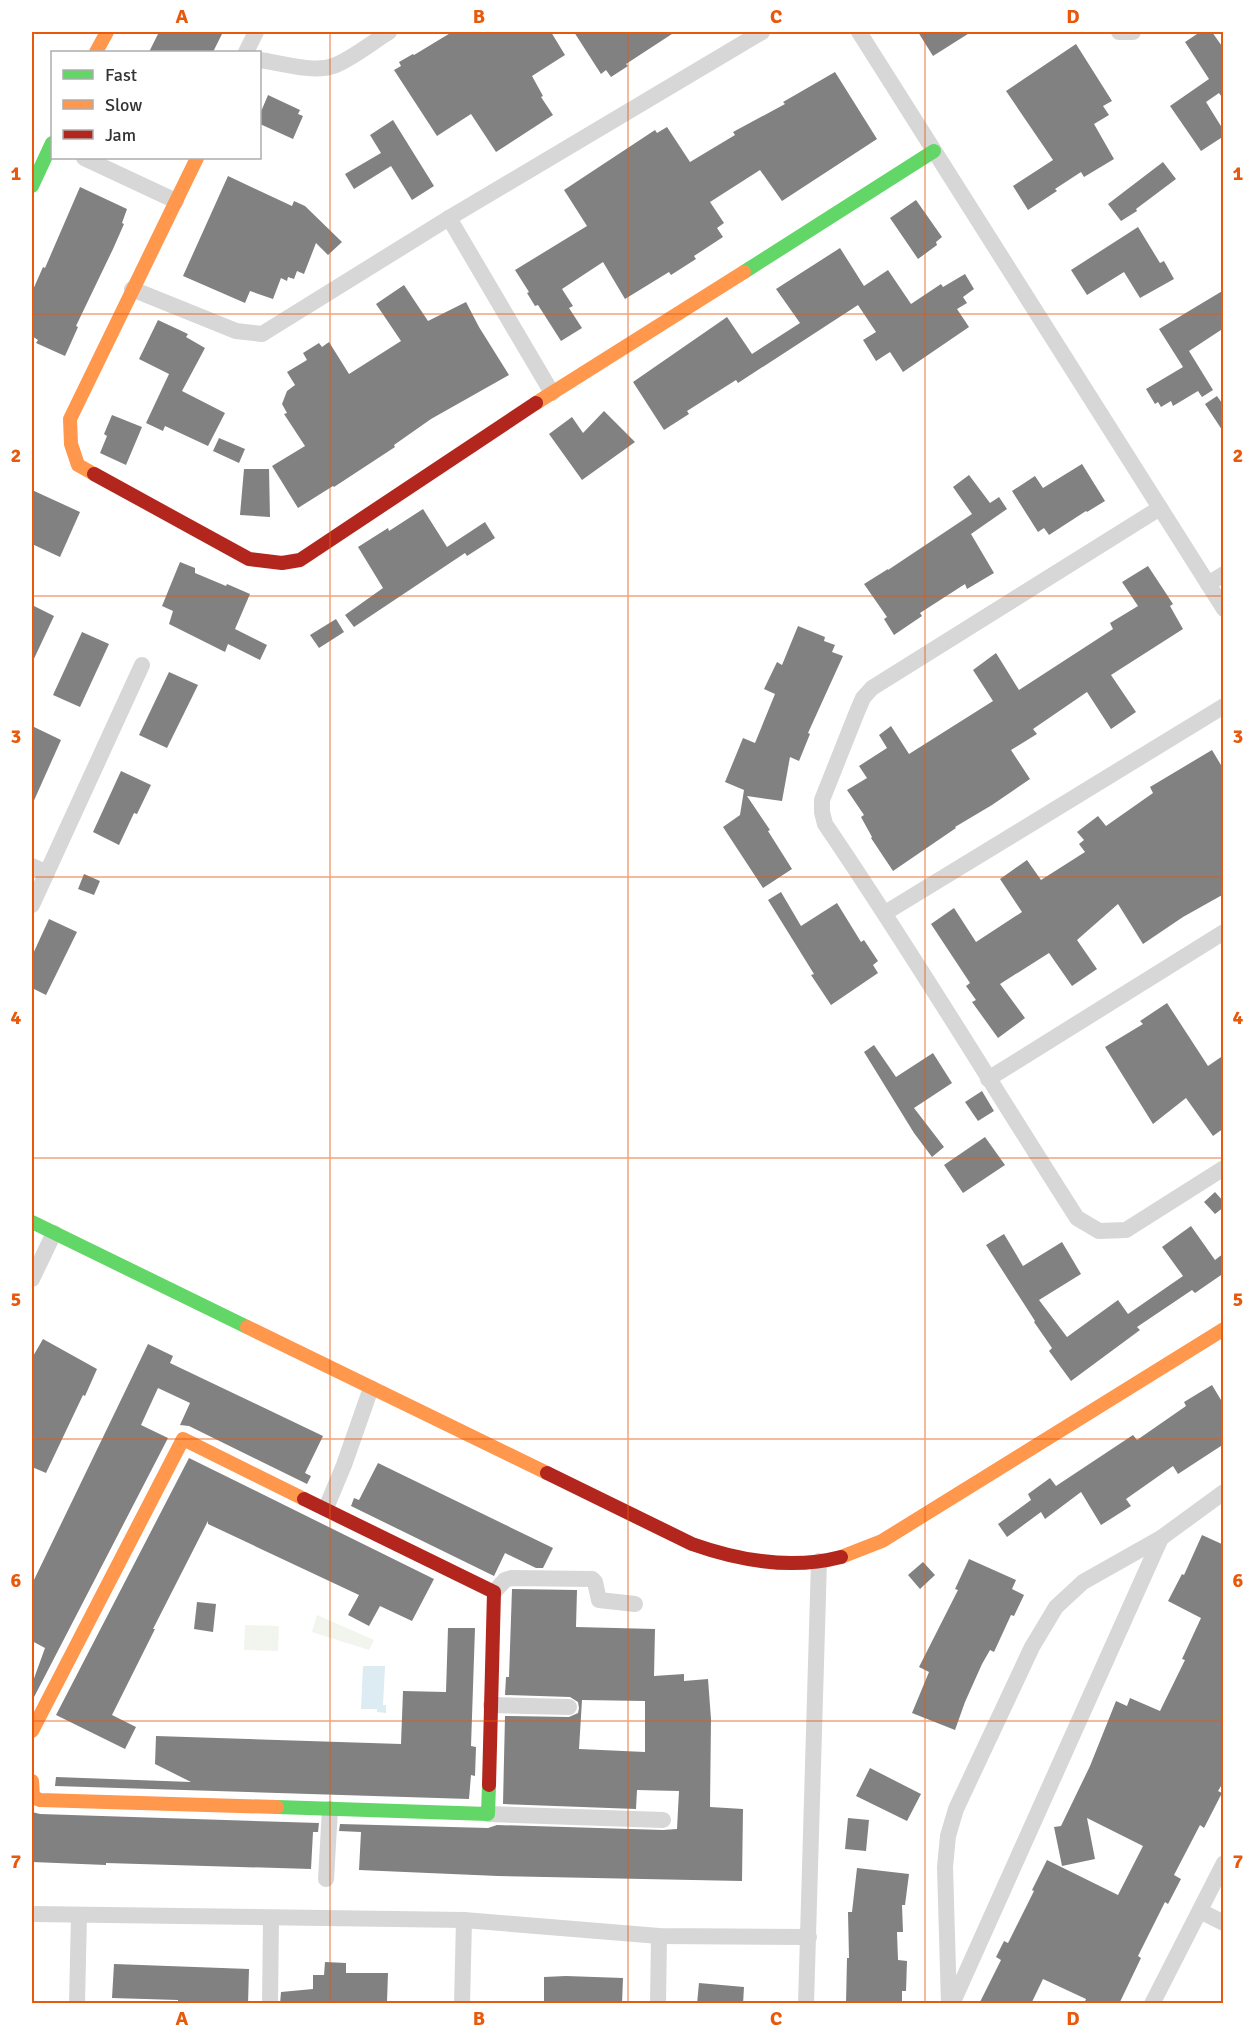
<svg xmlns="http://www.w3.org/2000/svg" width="1255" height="2035" font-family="Signika,sans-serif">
	<rect width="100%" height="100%" fill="#fff"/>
	<g fill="#f1f5ed">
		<polygon points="317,1615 374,1640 369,1650 312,1632"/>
		<polygon points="245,1625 279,1626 278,1651 244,1650"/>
	</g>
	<polygon fill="#ddebf3" points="363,1666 385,1666 383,1705 386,1705 386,1713 377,1712 377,1709 361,1709"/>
	<g fill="#818181" fill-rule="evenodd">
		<polygon points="159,32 223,32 213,52 149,52"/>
		<polygon points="452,32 551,32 565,55 532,76 543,96 541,97 553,115 496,152 471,114 437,136 394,70 401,66 399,62 413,54 414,55"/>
		<polygon points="574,32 675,32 626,64 628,66 611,77 606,70 601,74"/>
		<polygon points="918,32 971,32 933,56"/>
		<polygon points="1200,32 1212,32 1224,49 1224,100 1219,93 1206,102 1224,131 1224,136 1201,151 1170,106 1209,79 1185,42"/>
		<polygon points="1076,44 1112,101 1103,106 1109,115 1094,124 1114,159 1084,177 1081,172 1055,189 1057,191 1028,210 1013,186 1053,160 1006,91"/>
		<polygon points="835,72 877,139 782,201 760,170 710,202 724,223 717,228 723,237 694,256 696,259 671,275 669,272 625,299 603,262 562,289 573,306 569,308 582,328 561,341 538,305 535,306 527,293 529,292 515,270 587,226 564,190 655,130 657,133 667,127 690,162 735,135 733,132 785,104 783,102"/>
		<polygon points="268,95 300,110 298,114 303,116 293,139 260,124 260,114"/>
		<polygon points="393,120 434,186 412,200 391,166 354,189 345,174 381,153 370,135"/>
		<polygon points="1163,162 1176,179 1136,209 1137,211 1121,221 1108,204"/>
		<polygon points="228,176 292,206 294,201 305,206 342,242 328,255 316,243 304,274 297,271 294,279 288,277 287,281 281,278 273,299 250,291 245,303 183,276"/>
		<polygon points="80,187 127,209 122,223 124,224 113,249 76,326 78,327 65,356 36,343 38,340 32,336 32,292 43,267 45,268"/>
		<polygon points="916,200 942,237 936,242 937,245 918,259 890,218"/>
		<polygon points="1138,227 1160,263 1164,261 1174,279 1140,298 1124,272 1087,295 1071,270"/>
		<polygon points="840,248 864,286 888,270 911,304 941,284 943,287 965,274 974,289 963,297 967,303 957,309 969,327 903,372 890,352 876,361 863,340 876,332 858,305 738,383 736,380 687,411 689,414 664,430 633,382 727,317 752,354 800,323 776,289"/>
		<polygon points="404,285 428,321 466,302 479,327 509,375 431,419 394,445 395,447 334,487 333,486 298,508 272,466 305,446 284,414 287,413 282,404 287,391 295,385 287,372 307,360 303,353 319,343 322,347 329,342 349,374 401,341 376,304"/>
		<polygon points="1224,290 1224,328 1189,351 1213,390 1202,397 1198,391 1173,406 1171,401 1161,407 1158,402 1155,404 1146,389 1183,367 1159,329"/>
		<polygon points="158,320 188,334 186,337 205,348 182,391 225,413 208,446 165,426 163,431 146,423 169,374 139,359"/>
		<polygon points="1217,396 1224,406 1224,433 1205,404"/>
		<polygon points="604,411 635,442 582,480 549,434 572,417 583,433"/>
		<polygon points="112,415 142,427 126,465 100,453 107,436 104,434"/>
		<polygon points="219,438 245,449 239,463 213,451"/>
		<polygon points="1082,464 1105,501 1087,512 1086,511 1049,535 1044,528 1038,532 1012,491 1035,476 1043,488"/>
		<polygon points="244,469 269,469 270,517 240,515"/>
		<polygon points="969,475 990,503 999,497 1007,509 971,534 994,573 967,589 965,584 920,613 922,616 894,635 884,619 887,617 864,584 888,569 888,570 972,514 953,487"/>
		<polygon points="32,490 80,512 60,557 32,544"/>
		<polygon points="423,509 447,547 485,522 495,538 467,556 465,553 354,627 345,615 383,588 358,547 388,528 389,531"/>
		<polygon points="180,562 195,568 195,573 226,586 227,584 250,594 235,629 267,645 260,660 228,644 225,652 169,624 173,611 162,606"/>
		<polygon points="1148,566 1173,604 1170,606 1183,629 1111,675 1136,712 1111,729 1087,692 1033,729 1037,734 1011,750 1030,779 992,805 955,827 956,828 893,871 871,838 872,837 861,817 864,815 847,790 867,778 859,766 887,748 879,735 891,726 909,754 993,701 973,670 996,653 1019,690 1113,629 1110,623 1138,606 1122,582"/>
		<polygon points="32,605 54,616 32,663"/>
		<polygon points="336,619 344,632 319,648 310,635"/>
		<polygon points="798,626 825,637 824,641 835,645 832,652 843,656 808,733 810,734 799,761 790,757 782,801 747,796 770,830 768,831 792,869 763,888 723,827 740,815 744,790 725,782 743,738 755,743 775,694 764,689 777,662 782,665"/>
		<polygon points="82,632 109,644 80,707 53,695"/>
		<polygon points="169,672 198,685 167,748 139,735"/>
		<polygon points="32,726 61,740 32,805"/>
		<polygon points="1212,750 1224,770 1224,894 1183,917 1143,944 1118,904 1077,940 1097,969 1072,986 1049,953 1000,984 1025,1018 998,1038 972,1002 976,1000 966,986 970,983 931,924 954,908 976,942 1022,912 1000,879 1027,860 1041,880 1085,852 1079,844 1084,840 1077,832 1098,816 1106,826 1153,793 1150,787"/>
		<polygon points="121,771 151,785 137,814 134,813 119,845 93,832"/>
		<polygon points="84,874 100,881 94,895 78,889"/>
		<polygon points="781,892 801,926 837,903 861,942 864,940 878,961 873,965 878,973 831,1005 811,975 814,974 768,900"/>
		<polygon points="49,919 77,932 46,995 32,988 32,956"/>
		<polygon points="1167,1003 1208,1066 1224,1055 1224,1128 1213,1136 1186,1098 1153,1124 1105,1047 1143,1024 1140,1021"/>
		<polygon points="874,1045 896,1077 933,1053 952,1083 914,1108 944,1147 932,1157 914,1133 864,1052"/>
		<polygon points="982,1091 994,1111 978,1121 965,1102"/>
		<polygon points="985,1137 1005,1165 963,1193 944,1165"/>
		<polygon points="1215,1192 1224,1202 1224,1207 1215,1214 1204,1202"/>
		<polygon points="1191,1226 1215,1260 1224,1253 1224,1273 1195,1293 1192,1290 1137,1327 1140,1330 1071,1381 1049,1351 1052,1348 1034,1322 1035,1321 986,1245 1004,1234 1023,1266 1062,1242 1081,1274 1039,1300 1067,1337 1118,1300 1128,1314 1183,1276 1162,1247"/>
		<polygon points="43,1339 97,1369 85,1396 83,1395 46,1473 32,1467 32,1358"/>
		<polygon points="148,1344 173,1356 170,1363 323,1436 305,1473 311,1476 307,1484 189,1426 180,1425 190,1403 158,1388 141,1425 168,1438 32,1701 32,1684 45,1648 32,1641 32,1584"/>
		<polygon points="1212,1385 1224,1405 1224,1444 1178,1474 1173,1466 1126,1499 1131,1506 1101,1525 1081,1492 1045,1519 1041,1512 1007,1537 998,1524 1031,1500 1028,1494 1050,1478 1056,1486 1133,1435 1137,1440 1186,1406 1184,1402"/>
		<polygon points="189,1458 434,1579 412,1621 380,1606 369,1626 348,1615 359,1595 208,1524 208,1521 153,1629 155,1629 112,1715 136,1727 125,1749 56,1715"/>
		<polygon points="378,1463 553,1548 543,1568 536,1568 505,1553 494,1576 351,1506 354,1498 359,1500"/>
		<polygon points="1202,1535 1224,1545 1224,1781 1218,1791 1222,1793 1204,1828 1200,1825 1174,1875 1181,1879 1168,1904 1165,1902 1138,1956 1141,1958 1119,2004 1084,2004 1086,1999 1043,1979 1031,2004 979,2004 1001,1960 996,1957 1004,1941 1008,1943 1034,1891 1032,1890 1047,1860 1118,1895 1143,1846 1087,1818 1095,1859 1062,1866 1054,1827 1061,1826 1090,1766 1116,1701 1127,1706 1130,1698 1160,1711 1185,1660 1182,1659 1201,1618 1168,1601 1182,1574 1184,1575"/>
		<polygon points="969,1559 1016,1580 1012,1589 1024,1595 1014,1616 1011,1615 994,1652 990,1650 982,1664 965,1702 955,1730 912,1713 929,1672 919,1667 958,1590 955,1589"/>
		<polygon points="923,1562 935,1575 920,1589 908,1575"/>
		<path d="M512 1589 577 1590 576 1627 655 1629 654 1676 684 1674V1681L708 1679 711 1719 710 1807 743 1809 742 1881 498 1876 359 1870 361 1832 339 1831 340 1824 488 1828 497 1825 663 1830 677 1829 679 1791 637 1790 636 1809 503 1804 505 1716 569 1717 578 1713 579 1708 578 1702 570 1697 505 1695 506 1677H509ZM582 1700 645 1701V1752L579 1749Z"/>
		<polygon points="197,1602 216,1604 213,1632 194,1629"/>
		<polygon points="448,1628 475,1628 471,1746 476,1747 475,1776 471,1775 469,1799 55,1786 56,1777 191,1782 155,1764 156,1736 401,1744 403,1691 446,1692"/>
		<polygon points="870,1768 921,1794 907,1821 856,1796"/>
		<polygon points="32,1812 40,1814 319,1823 318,1832 313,1832 311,1869 106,1863 106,1865 32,1862"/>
		<polygon points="848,1818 869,1820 866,1851 845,1849"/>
		<polygon points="857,1868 909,1874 905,1905 902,1905 903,1932 897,1932 898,1960 907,1961 906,1991 902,1991 902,2004 846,2004 847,1958 849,1958 848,1912 852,1912"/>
		<polygon points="325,1962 346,1963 346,1973 388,1973 387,2002 280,2004 281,1992 313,1989 313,1975 324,1975"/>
		<polygon points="114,1964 249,1969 248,2004 178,2004 178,2000 112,1998"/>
		<polygon points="566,1976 623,1978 622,2004 544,2004 544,1977"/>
		<polygon points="699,1983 744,1987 743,2004 697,2004"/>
	</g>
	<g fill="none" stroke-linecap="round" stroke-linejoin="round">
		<g stroke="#d7d7d7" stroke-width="16">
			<polyline points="859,32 1224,609"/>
			<polyline points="1119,32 1133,32"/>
			<polyline points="246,52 256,32"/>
			<path d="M260 60C280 63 314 73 333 66 349 61 374 41 389 32"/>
			<polyline points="84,158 176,201"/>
			<polyline points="449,218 552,393"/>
			<polyline points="132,289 236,331 262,334 449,218 762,32"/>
			<path d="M1160 508 872 688 863 698 857 712 822 800V812L825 824C913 953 993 1087 1077 1218L1099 1231 1126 1230 1224 1168"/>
			<polyline points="1208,584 1224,574"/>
			<polyline points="32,866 47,873"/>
			<polyline points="32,905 142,665"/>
			<polyline points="885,913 1224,706"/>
			<polyline points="988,1079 1224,932"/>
			<polyline points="32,1279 54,1233"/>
			<polyline points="326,1508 344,1465 371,1388"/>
			<polyline points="494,1592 505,1580 511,1578 592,1579 595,1582 599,1600 635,1604"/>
			<polyline points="491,1705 569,1707"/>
			<polyline points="488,1814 663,1820"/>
			<polyline points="326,1879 330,1809"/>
			<polyline points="1200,1911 1224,1923"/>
			<polyline points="32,1914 464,1920 659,1936 809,1937"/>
			<polyline points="77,2004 79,1915"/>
			<polyline points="270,2004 271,1919"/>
			<polyline points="462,2004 464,1920"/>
			<polyline points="658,2004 659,1936"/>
			<polyline points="806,2004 819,1561"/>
			<polyline points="949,2004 945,1867 948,1836 956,1809 1032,1647 1056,1607 1083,1582 1161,1538 1224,1492"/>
			<polyline points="952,2004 1161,1538"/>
			<polyline points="1152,2004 1224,1863"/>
		</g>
		<g stroke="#63d668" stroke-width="14">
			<polyline points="32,186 52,143"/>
			<polyline points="744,272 934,151"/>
			<polyline points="32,1222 247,1327"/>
			<polyline points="277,1807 488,1814 489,1785"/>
		</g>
		<g stroke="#ff974d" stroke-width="14">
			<polyline points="96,52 107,32"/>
			<polyline points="536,403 744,272"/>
			<polyline points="94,474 78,465 71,444 70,419 197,158"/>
			<polyline points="247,1327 547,1473"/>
			<polyline points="841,1557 882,1541 1224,1329"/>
			<polyline points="32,1731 183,1439 304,1499"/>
			<polyline points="32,1781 33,1797 40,1800 277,1807"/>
		</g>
		<g stroke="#b3261e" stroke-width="14">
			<polyline points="94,474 249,559 282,563 300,560 536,403"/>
			<path d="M547 1473 692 1544C740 1561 791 1570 841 1557"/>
			<polyline points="304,1499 494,1592 489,1785"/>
		</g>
	</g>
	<path fill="none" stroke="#e8590c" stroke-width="1.5" stroke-opacity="0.55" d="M330 32V2004M628 32V2004M925 32V2004M32 314H1224M32 596H1224M32 877H1224M32 1158H1224M32 1439H1224M32 1721H1224"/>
	<rect width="1255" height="2035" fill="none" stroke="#ffffff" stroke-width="66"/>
	<rect x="51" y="51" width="210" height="108" fill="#ffffff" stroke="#adadad" stroke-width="1.5"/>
	<rect x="63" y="70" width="30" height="9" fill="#63d668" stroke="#adadad" stroke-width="1.5"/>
	<text x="105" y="81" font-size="18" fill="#333333">Fast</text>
	<rect x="63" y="100" width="30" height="9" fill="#ff974d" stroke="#adadad" stroke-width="1.5"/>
	<text x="105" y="111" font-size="18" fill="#333333">Slow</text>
	<rect x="63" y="130" width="30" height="9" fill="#b3261e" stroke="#adadad" stroke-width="1.5"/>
	<text x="105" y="141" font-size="18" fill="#333333">Jam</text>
	<rect x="33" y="33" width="1189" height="1969" fill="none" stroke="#e8590c" stroke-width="2"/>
	<g font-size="20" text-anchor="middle" font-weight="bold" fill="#e8590c">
		<text x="182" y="23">A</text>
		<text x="479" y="23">B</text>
		<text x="776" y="23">C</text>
		<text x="1073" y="23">D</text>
		<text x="16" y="180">1</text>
		<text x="1238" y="180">1</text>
		<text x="16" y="462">2</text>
		<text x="1238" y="462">2</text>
		<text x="16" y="743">3</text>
		<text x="1238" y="743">3</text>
		<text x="16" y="1024">4</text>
		<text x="1238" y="1024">4</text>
		<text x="16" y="1306">5</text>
		<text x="1238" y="1306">5</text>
		<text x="16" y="1587">6</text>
		<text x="1238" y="1587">6</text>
		<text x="16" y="1868">7</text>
		<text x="1238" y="1868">7</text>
		<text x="182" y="2025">A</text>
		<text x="479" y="2025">B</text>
		<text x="776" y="2025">C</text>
		<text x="1073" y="2025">D</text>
	</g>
</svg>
